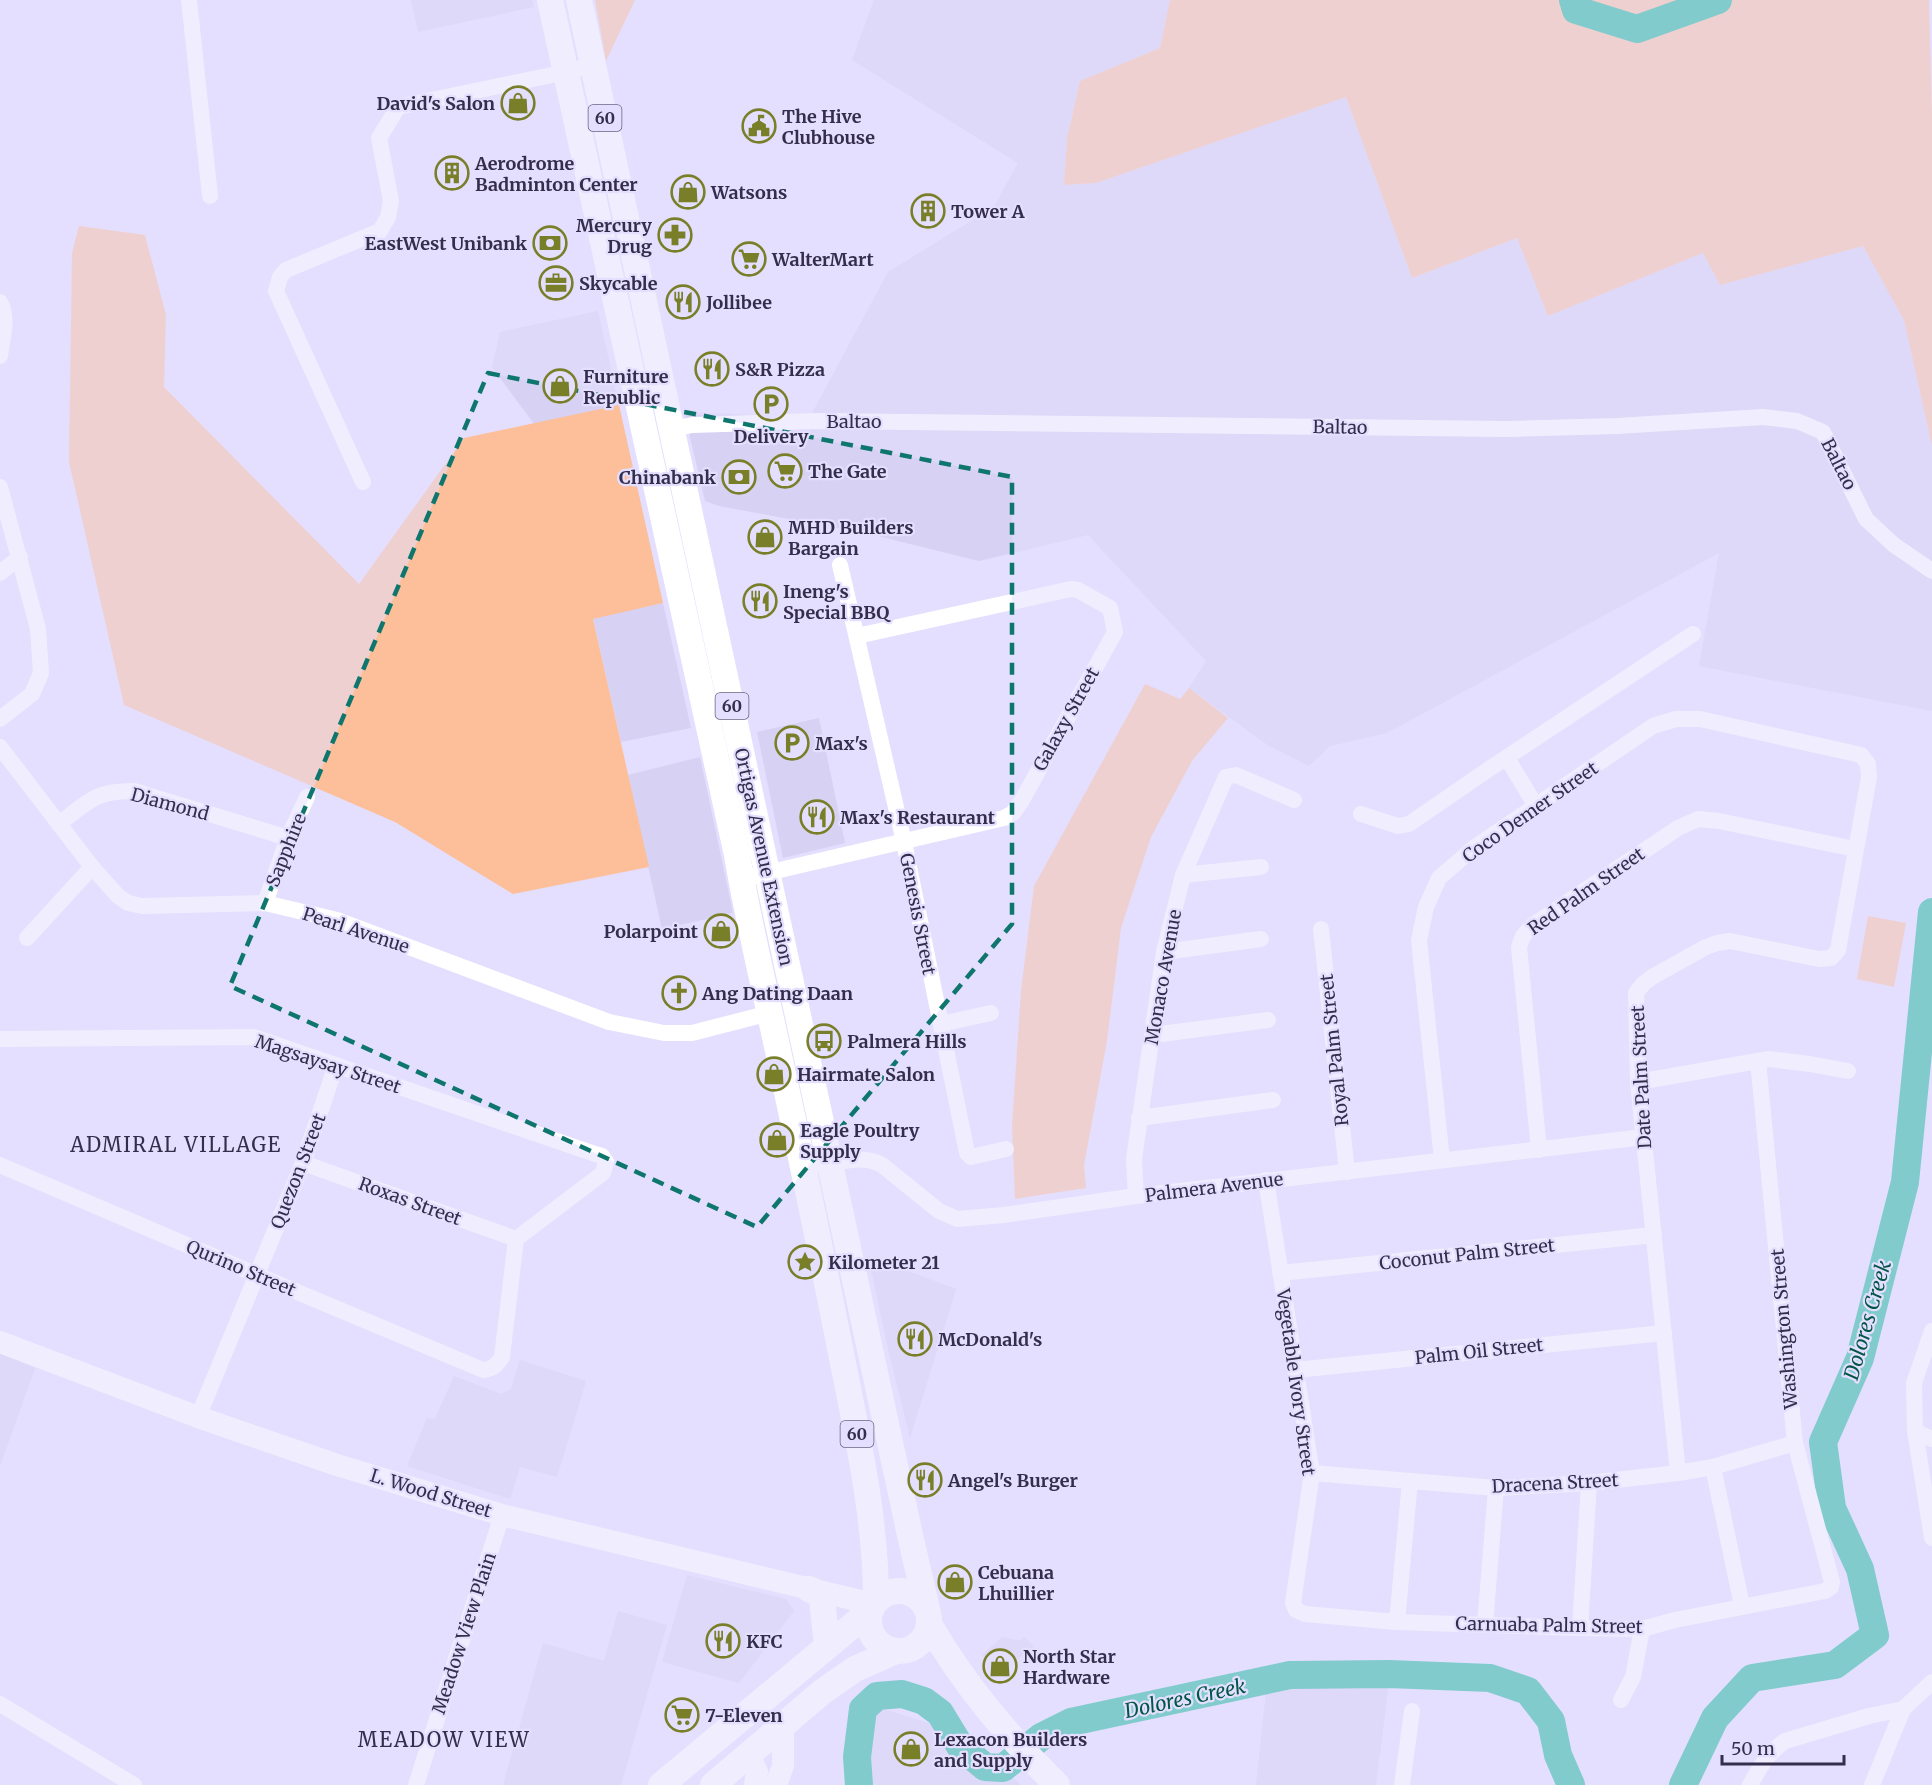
<svg xmlns="http://www.w3.org/2000/svg" width="1932" height="1785" font-family="Merriweather,serif">
	<rect width="100%" height="100%" fill="#e4dffe"/>
	<g fill="#d7d1f3">
		<polygon points="411,0 532,0 534,7 418,32"/>
		<polygon points="874,0 1170,0 1160,48 1080,81 1067,139 1064,185 1096,183 1346,97 1412,278 1517,238 1548,316 1703,253 1720,285 1863,246 1904,320 1932,446 1932,711 1699,666 1719,553 1387,733 1330,746 1309,766 1269,746 1189,688 1206,661 1088,535 979,561 870,534 719,506 705,501 684,412 810,417 888,272 994,207 1018,163 852,60"/>
		<polygon points="598,311 653,559 534,424 492,367 500,332"/>
		<polygon points="663,603 691,728 621,742 593,618"/>
		<polygon points="819,718 845,843 783,858 757,732"/>
		<polygon points="700,757 733,913 662,929 628,775"/>
		<polygon points="868,1256 956,1289 910,1438 889,1353"/>
		<polygon points="0,1353 35,1368 0,1466"/>
		<polygon points="520,1360 586,1381 557,1477 520,1467 510,1499 407,1466 427,1418 435,1419 454,1376 501,1394 511,1389"/>
		<polygon points="687,1575 786,1599 794,1611 739,1683 662,1662"/>
		<polygon points="618,1611 667,1625 621,1785 503,1785 543,1643 604,1661"/>
		<polygon points="1002,1637 1020,1641 1024,1637 1034,1646 997,1676 982,1655"/>
		<polygon points="1389,1682 1376,1785 1256,1785 1266,1692 1307,1684"/>
		<polygon points="874,1706 941,1727 969,1770 993,1779 1012,1777 1021,1785 869,1785 868,1724"/>
	</g>
	<g fill="#fcbf99">
		<polygon points="595,0 635,0 606,61"/>
		<polygon points="1170,0 1929,0 1932,115 1932,446 1904,320 1863,246 1720,285 1703,253 1548,316 1517,238 1412,278 1346,97 1096,183 1064,185 1067,139 1080,81 1160,48"/>
		<polygon points="79,226 145,235 166,315 164,387 359,584 464,438 619,405 663,603 593,619 649,867 513,894 395,822 124,705 69,462 72,253"/>
		<polygon points="1145,684 1180,699 1189,688 1228,718 1192,761 1151,837 1121,928 1107,1041 1084,1165 1086,1188 1015,1199 1012,1126 1021,991 1034,886"/>
		<polygon points="1868,916 1906,923 1894,987 1857,979"/>
	</g>
	<g fill="none" stroke-linecap="round" stroke-linejoin="round">
		<g stroke="#09b492" stroke-width="28">
			<polyline points="1573,0 1576,10 1637,29 1718,0"/>
			<polyline points="859,1785 857,1757 863,1709 877,1696 902,1694 924,1701 940,1713 960,1746 985,1767 1003,1768 1041,1737 1071,1722 1290,1675 1389,1674 1490,1678 1528,1691 1551,1721 1558,1755 1571,1785"/>
			<polyline points="1683,1785 1715,1718 1752,1678 1835,1665 1875,1635 1860,1569 1832,1508 1823,1442 1860,1358 1905,1182 1932,912"/>
		</g>
		<g stroke="#fff" stroke-width="16">
			<polyline points="189,0 210,196"/>
			<path d="M0 302C9 317 2 340 0 356"/>
			<polyline points="673,429 692,425 819,421 1506,429 1617,426 1763,417 1797,421 1823,432 1866,519 1894,545 1932,571"/>
			<polyline points="363,482 276,291 280,277 286,270 380,231 388,217 391,201 379,138 398,107 566,72 593,65"/>
			<polyline points="0,487 38,629 41,673 32,694 0,719"/>
			<polyline points="840,565 904,842 967,1153 971,1157 1006,1149"/>
			<polyline points="0,573 20,557"/>
			<polyline points="0,747 92,867 118,896 128,903 142,906 265,903 337,920 609,1022 664,1033 692,1033 770,1013"/>
			<polyline points="1507,758 1536,806"/>
			<polyline points="1361,814 1398,826 1409,824 1489,769 1693,634"/>
			<path d="M59 824C89 801 94 791 134 791L288 838"/>
			<polyline points="1183,875 1261,867"/>
			<polyline points="741,879 1004,818 1013,813 1021,802 1115,632 1110,608 1078,590 1071,589 857,636"/>
			<polyline points="265,903 288,838 307,797"/>
			<polyline points="1321,929 1347,1172"/>
			<polyline points="27,938 92,867"/>
			<polyline points="1164,952 1261,939"/>
			<polyline points="941,1024 991,1013"/>
			<polyline points="1153,1035 1268,1020"/>
			<path d="M0 1039 254 1037 595 1154 602 1156 606 1162 603 1173 516 1239 502 1357C497 1365 493 1369 483 1370L257 1275 0 1165"/>
			<polyline points="1638,1082 1769,1059 1810,1064 1848,1071"/>
			<polyline points="1139,1118 1273,1100"/>
			<polyline points="1539,1150 1519,947 1523,936 1532,926 1678,828 1698,819 1719,821 1855,849"/>
			<polyline points="1442,1160 1419,940 1426,907 1439,878 1475,847 1653,726 1676,719 1700,719 1861,755 1868,764 1869,777 1838,950 1831,958 1819,959 1730,941 1717,943 1706,947 1652,977 1643,984 1636,993 1638,1082 1678,1473"/>
			<polyline points="303,1163 516,1239"/>
			<path d="M822 1166C843 1161 863 1155 882 1165L939 1211 957 1219 1004 1215 1136 1196 1644 1137"/>
			<polyline points="1266,1180 1312,1473 1293,1603 1296,1610 1305,1614 1397,1622 1580,1628 1642,1629 1675,1620 1825,1591 1831,1587 1832,1582 1795,1443 1758,1061"/>
			<polyline points="1136,1196 1134,1159 1164,952 1183,875 1226,777 1236,775 1294,800"/>
			<polyline points="1280,1273 1654,1235"/>
			<polyline points="1932,1331 1914,1383 1915,1431 1932,1538"/>
			<polyline points="1295,1370 1664,1333"/>
			<polyline points="198,1417 303,1163 336,1065"/>
			<polyline points="1915,1431 1932,1439"/>
			<polyline points="1713,1467 1742,1606"/>
			<polyline points="1312,1473 1496,1488 1589,1483 1678,1473 1713,1467 1795,1443"/>
			<polyline points="1397,1622 1410,1481"/>
			<polyline points="1485,1625 1496,1488"/>
			<polyline points="1580,1628 1589,1483"/>
			<polyline points="1621,1700 1633,1677 1642,1629"/>
			<polyline points="0,1704 134,1785"/>
			<polyline points="416,1785 502,1515"/>
			<polyline points="1402,1785 1412,1711"/>
			<path d="M1750 1785C1760 1767 1768 1753 1785 1741L1869 1716 1903 1709 1932 1682"/>
			<polyline points="1872,1785 1903,1709"/>
		</g>
		<g stroke="#fff" stroke-width="22">
			<polyline points="0,1342 198,1417 337,1465 502,1515 873,1604"/>
			<polyline points="749,1755 757,1772 755,1785"/>
			<polyline points="776,1785 783,1766 783,1725"/>
		</g>
		<g stroke="#fff" stroke-width="26">
			<path d="M550 0 737 855C748 921 764 985 778 1051 800 1151 821 1252 841 1353 857 1434 876 1517 876 1600"/>
			<polyline points="579,0 910,1535 927,1609"/>
			<polyline points="809,1589 818,1593 822,1599 827,1646"/>
			<circle cx="899" cy="1621" r="30"/>
			<path d="M929 1624C965 1686 1007 1735 1057 1785"/>
			<polyline points="661,1785 870,1611"/>
			<polyline points="713,1785 822,1692 855,1669 896,1651"/>
		</g>
	</g>
	<path d="M0 0H1932V1785H0ZM488 373 1012 477V924L757 1227 230 986Z" fill="#e4dffe" fill-opacity=".55" fill-rule="evenodd"/>
	<path fill="none" stroke="#0f766e" stroke-width="4.5" stroke-dasharray="12 8" stroke-linejoin="round" d="M488 373 1012 477V924L757 1227 230 986Z"/>
	<defs>
		<g id="shop-ring" transform="scale(1.725)"><circle r="9.5" fill="#e4dffe" stroke="#797f29" stroke-width="1.5"/><path d="M-5-2.5h2.3a2.7 3.5 0 0 1 5.4 0H5L5.5 6h-11ZM-1.5-2.5h3a1.5 2.3 0 0 0-3 0Z" fill="#797f29"/></g>
		<g id="civic-ring" transform="scale(1.725)"><circle r="9.5" fill="#e4dffe" stroke="#797f29" stroke-width="1.5"/><path d="M-.6-6.5H3V-4.5H.6V-3L4-1V1h2V6H-6V1h2V-1L-.6-3ZM-1.2 2.5V6h2.4V2.5Z" fill="#797f29"/></g>
		<g id="building-ring" transform="scale(1.725)"><circle r="9.5" fill="#e4dffe" stroke="#797f29" stroke-width="1.5"/><path d="M-4-6H4V6H1V3H-1V6H-4ZM-2.5-4.3h1.7v1.8h-1.7ZM.8-4.3h1.7v1.8H.8ZM-2.5-1h1.7V.8h-1.7ZM.8-1h1.7V.8H.8Z" fill="#797f29"/></g>
		<g id="pharmacy-ring" transform="scale(1.725)"><circle r="9.5" fill="#e4dffe" stroke="#797f29" stroke-width="1.5"/><path d="M-2-6h4v4h4v4h-4v4h-4v-4h-4v-4h4Z" fill="#797f29"/></g>
		<g id="bank-ring" transform="scale(1.725)"><circle r="9.5" fill="#e4dffe" stroke="#797f29" stroke-width="1.5"/><path d="M-6-4H6V4H-6ZM0-2.3a2.3 2.3 0 1 0 0 4.6a2.3 2.3 0 1 0 0-4.6Z" fill="#797f29"/></g>
		<g id="supermarket-ring" transform="scale(1.725)"><circle r="9.5" fill="#e4dffe" stroke="#797f29" stroke-width="1.5"/><path d="M-6-5.5h2.5l.6 2H6L4.5 2H-2.5L-4.4-4H-6ZM-1.5 3.2a1.3 1.3 0 1 0 .1 0ZM3 3.2a1.3 1.3 0 1 0 .1 0Z" fill="#797f29"/></g>
		<g id="office-ring" transform="scale(1.725)"><circle r="9.5" fill="#e4dffe" stroke="#797f29" stroke-width="1.5"/><path d="M-6-3h4V-5.5h4V-3h4V5H-6ZM-1-4.5V-3h2v-1.5ZM-6 0V1H6V0Z" fill="#797f29"/></g>
		<g id="restaurant-ring" transform="scale(1.725)"><circle r="9.5" fill="#e4dffe" stroke="#797f29" stroke-width="1.5"/><path d="M-5-6h1v4h1v-4h1v4h1v-4h1v5L-1.5 .5V6h-2V.5L-5-1ZM5-6V6H3V1.5H1.5Q1.5-4 5-6Z" fill="#797f29"/></g>
		<g id="parking-ring" transform="scale(1.725)"><circle r="9.5" fill="#e4dffe" stroke="#797f29" stroke-width="1.5"/><path d="M-3.5-5.5H1a3.5 3.5 0 0 1 0 7H-1V5.5H-3.5ZM-1-3.4V-.6H.8a1.4 1.4 0 0 0 0-2.8Z" fill="#797f29"/></g>
		<g id="church-ring" transform="scale(1.725)"><circle r="9.5" fill="#e4dffe" stroke="#797f29" stroke-width="1.5"/><path d="M-1.2-6h2.4v3.5h3.3v2.4h-3.3V6h-2.4V-.1h-3.3v-2.4h3.3Z" fill="#797f29"/></g>
		<g id="bus-ring" transform="scale(1.725)"><circle r="9.5" fill="#e4dffe" stroke="#797f29" stroke-width="1.5"/><path d="M-5-6H5V4H4V6H2V4H-2V6H-4V4H-5ZM-3.5-4V0h7V-4ZM-3.5 1.2v1.5H-2V1.2ZM2 1.2v1.5H3.5V1.2Z" fill="#797f29"/></g>
		<g id="sight-ring" transform="scale(1.725)"><circle r="9.5" fill="#e4dffe" stroke="#797f29" stroke-width="1.5"/><path d="M0-6L1.8-2.2L6-1.7L2.9 1.2L3.7 5.4L0 3.3L-3.7 5.4L-2.9 1.2L-6-1.7L-1.8-2.2Z" fill="#797f29"/></g>
	</defs>
	<g fill-rule="evenodd">
		<use href="#shop-ring" x="518" y="103"/>
		<use href="#civic-ring" x="759" y="126"/>
		<use href="#building-ring" x="452" y="173"/>
		<use href="#shop-ring" x="688" y="192"/>
		<use href="#building-ring" x="928" y="211"/>
		<use href="#pharmacy-ring" x="675" y="235"/>
		<use href="#bank-ring" x="550" y="243"/>
		<use href="#supermarket-ring" x="749" y="259"/>
		<use href="#office-ring" x="556" y="283"/>
		<use href="#restaurant-ring" x="683" y="302"/>
		<use href="#restaurant-ring" x="712" y="369"/>
		<use href="#shop-ring" x="560" y="386"/>
		<use href="#parking-ring" x="771" y="404"/>
		<use href="#supermarket-ring" x="785" y="471"/>
		<use href="#bank-ring" x="739" y="477"/>
		<use href="#shop-ring" x="765" y="537"/>
		<use href="#restaurant-ring" x="760" y="601"/>
		<use href="#parking-ring" x="792" y="743"/>
		<use href="#restaurant-ring" x="817" y="817"/>
		<use href="#shop-ring" x="721" y="931"/>
		<use href="#church-ring" x="679" y="993"/>
		<use href="#bus-ring" x="824" y="1041"/>
		<use href="#shop-ring" x="774" y="1074"/>
		<use href="#shop-ring" x="777" y="1140"/>
		<use href="#sight-ring" x="805" y="1262"/>
		<use href="#restaurant-ring" x="915" y="1339"/>
		<use href="#restaurant-ring" x="925" y="1480"/>
		<use href="#shop-ring" x="955" y="1582"/>
		<use href="#restaurant-ring" x="723" y="1641"/>
		<use href="#shop-ring" x="1000" y="1666"/>
		<use href="#supermarket-ring" x="682" y="1715"/>
		<use href="#shop-ring" x="911" y="1749"/>
	</g>
	<g text-anchor="middle" dominant-baseline="central" stroke-width="4.5" stroke-linejoin="round" paint-order="stroke">
		<g fill="#e4dffe" stroke="#696381" stroke-width="1.5">
			<rect x="588.5" y="105" width="33" height="26" rx="4.5"/>
			<rect x="715.5" y="693" width="33" height="26" rx="4.5"/>
			<rect x="840.5" y="1421" width="33" height="26" rx="4.5"/>
		</g>
		<g font-size="16" font-weight="bold" fill="#342e4c">
			<text x="605" y="118">60</text>
			<text x="732" y="706">60</text>
			<text x="857" y="1434">60</text>
		</g>
		<g font-size="18" font-weight="bold" fill="#342e4c" stroke="#e4dffe" text-anchor="start">
			<text x="495" y="103" text-anchor="end">David's Salon</text>
			<text x="782" y="116">The Hive<tspan x="782" dy="21">Clubhouse</tspan></text>
			<text x="475" y="163">Aerodrome<tspan x="475" dy="21">Badminton Center</tspan></text>
			<text x="711" y="192">Watsons</text>
			<text x="951" y="211">Tower A</text>
			<text x="652" y="225" text-anchor="end">Mercury<tspan x="652" dy="21">Drug</tspan></text>
			<text x="527" y="243" text-anchor="end">EastWest Unibank</text>
			<text x="772" y="259">WalterMart</text>
			<text x="579" y="283">Skycable</text>
			<text x="706" y="302">Jollibee</text>
			<text x="735" y="369">S&amp;R Pizza</text>
			<text x="583" y="376">Furniture<tspan x="583" dy="21">Republic</tspan></text>
			<text x="771" y="436" text-anchor="middle">Delivery</text>
			<text x="808" y="471">The Gate</text>
			<text x="716" y="477" text-anchor="end">Chinabank</text>
			<text x="788" y="527">MHD Builders<tspan x="788" dy="21">Bargain</tspan></text>
			<text x="783" y="591">Ineng's<tspan x="783" dy="21">Special BBQ</tspan></text>
			<text x="815" y="743">Max's</text>
			<text x="840" y="817">Max's Restaurant</text>
			<text x="698" y="931" text-anchor="end">Polarpoint</text>
			<text x="702" y="993">Ang Dating Daan</text>
			<text x="847" y="1041">Palmera Hills</text>
			<text x="797" y="1074">Hairmate Salon</text>
			<text x="800" y="1130">Eagle Poultry<tspan x="800" dy="21">Supply</tspan></text>
			<text x="828" y="1262">Kilometer 21</text>
			<text x="938" y="1339">McDonald's</text>
			<text x="948" y="1480">Angel's Burger</text>
			<text x="978" y="1572">Cebuana<tspan x="978" dy="21">Lhuillier</tspan></text>
			<text x="746" y="1641">KFC</text>
			<text x="1023" y="1656">North Star<tspan x="1023" dy="21">Hardware</tspan></text>
			<text x="705" y="1715">7-Eleven</text>
			<text x="934" y="1739">Lexacon Builders<tspan x="934" dy="21">and Supply</tspan></text>
		</g>
		<g font-size="18" fill="#342e4c" stroke="#e4dffe">
			<text x="854" y="421">Baltao</text>
			<text transform="translate(1340 427) rotate(1)">Baltao</text>
			<text transform="translate(1839 464) rotate(63)">Baltao</text>
			<text transform="translate(1066 719) rotate(-61)">Galaxy Street</text>
			<text transform="translate(170 804) rotate(15)">Diamond</text>
			<text transform="translate(1530 812) rotate(-35)">Coco Demer Street</text>
			<text transform="translate(286 850) rotate(-68)">Sapphire</text>
			<text transform="translate(764 857) rotate(78)">Ortigas Avenue Extension</text>
			<text transform="translate(1586 891) rotate(-35)">Red Palm Street</text>
			<text transform="translate(918 914) rotate(79)">Genesis Street</text>
			<text transform="translate(356 930) rotate(18)">Pearl Avenue</text>
			<text transform="translate(1163 977) rotate(-80)">Monaco Avenue</text>
			<text transform="translate(1334 1050) rotate(-96)">Royal Palm Street</text>
			<text transform="translate(328 1064) rotate(18)">Magsaysay Street</text>
			<text transform="translate(1641 1077) rotate(-93)">Date Palm Street</text>
			<text transform="translate(298 1171) rotate(-69)">Quezon Street</text>
			<text transform="translate(1214 1187) rotate(-7)">Palmera Avenue</text>
			<text transform="translate(410 1201) rotate(20)">Roxas Street</text>
			<text transform="translate(1467 1254) rotate(-6)">Coconut Palm Street</text>
			<text transform="translate(241 1268) rotate(23)">Qurino Street</text>
			<text transform="translate(1784 1329) rotate(-95)">Washington Street</text>
			<text transform="translate(1479 1351) rotate(-6)">Palm Oil Street</text>
			<text transform="translate(1296 1382) rotate(82)">Vegetable Ivory Street</text>
			<text transform="translate(1555 1483) rotate(-3)">Dracena Street</text>
			<text transform="translate(431 1493) rotate(17)">L. Wood Street</text>
			<text transform="translate(1549 1625) rotate(1)">Carnuaba Palm Street</text>
			<text transform="translate(464 1633) rotate(-72)">Meadow View Plain</text>
		</g>
		<g font-size="20" letter-spacing="1.5" fill="#342e4c" stroke="#e4dffe">
			<text x="176" y="1144">ADMIRAL VILLAGE</text>
			<text x="444" y="1739">MEADOW VIEW</text>
		</g>
		<g font-size="20" font-style="italic" fill="#015645" stroke="#e4dffe">
			<text transform="translate(1867 1320) rotate(-74)">Dolores Creek</text>
			<text transform="translate(1185 1698) rotate(-12)">Dolores Creek</text>
		</g>
	</g>
	<path d="M1722 1755v9h122v-9" fill="none" stroke="#342e4c" stroke-width="3"/>
	<text x="1731" y="1755" font-size="18" fill="#342e4c" stroke="#e4dffe" stroke-width="4.5" paint-order="stroke">50 m</text>
</svg>
